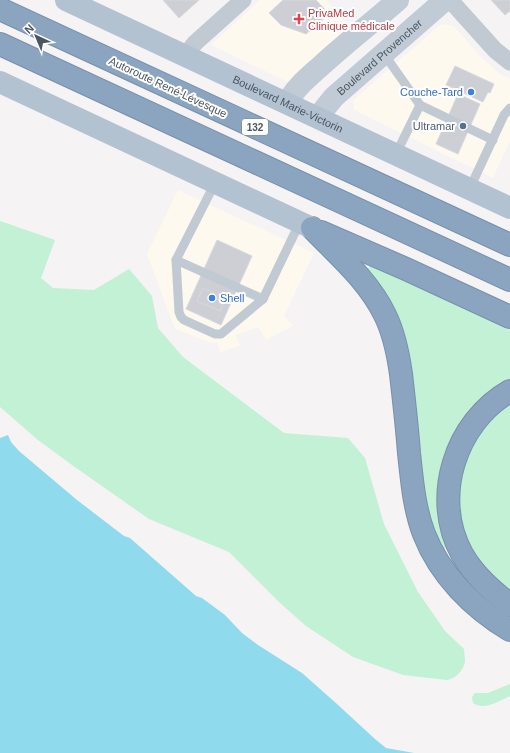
<svg xmlns="http://www.w3.org/2000/svg" width="510" height="753" font-family="Helvetica,sans-serif">
	<rect width="100%" height="100%" fill="#f5f3f3"/>
	<g fill="#fdf9ef">
		<polygon points="260,0 326,0 351,27 290,83 211,45"/>
		<polygon points="441,24 454,26 480,56 500,74 510,79 510,141 493,178 354,110 353,100"/>
		<polygon points="178,190 314,253 284,316 293,326 266,340 258,327 236,335 240,346 220,352 217,342 211,343 175,329 147,254"/>
	</g>
	<g fill="#c3f1d5">
		<path d="M0 221 55 240 41 278 53 288 94 290 129 269 152 296 158 328 183 357 284 433 348 438 365 458 384 524 418 592 445 631 464 649C464 653 465 658 465 662 463 671 455 679 447 680L403 675 353 657 306 626 280 603 229 552 149 519 72 465 38 440 0 407Z"/>
		<polygon points="371,265 510,330 510,379 500,384 480,401 463,419 450,445 450,545 443,549 435,539 415,456 365,271"/>
		<polygon points="510,404 510,590 497,583 478,561 463,534 455,491 463,457 488,420"/>
		<path d="M510 684V696C500 701 483 711 473 703L472 697 475 693H488Z"/>
	</g>
	<polygon fill="#90daee" points="8,435 11,442 19,451 77,500 124,536 130,538 196,596 202,598 225,615 242,633 258,645 302,673 337,704 375,739 386,748 414,753 0,753 0,438"/>
	<g fill="#cdcfd5" stroke="#d7d9de">
		<polygon points="163,0 199,0 179,18"/>
		<polygon points="283,0 316,0 329,14 306,34 281,25 269,13"/>
		<polygon points="491,0 510,0 510,11 505,15"/>
		<polygon points="455,66 494,84 490,93 488,92 483,102 446,85"/>
		<polygon points="458,94 480,104 458,154 436,144"/>
		<polygon points="217,240 252,256 221,325 186,309"/>
		<polygon points="203,288 226,298 220,311 197,301"/>
	</g>
	<g fill="none" stroke-linecap="round" stroke-linejoin="round">
		<g stroke="#7690ad" stroke-width="24">
			<g id="highway">
				<polyline points="0,9 510,245"/>
				<polyline points="0,44 510,280"/>
				<path d="M312 228C337 254 369 281 385 315 394 333 398 353 401 374 404 400 407 426 409 453 412 480 414 508 424 534 440 575 473 608 510 630"/>
				<polyline points="321,232 406,269 510,317"/>
				<path d="M510 391C455 422 431 498 462 554 474 575 491 590 510 605"/>
			</g>
		</g>
		<g stroke="#c1cad2" stroke-width="9">
			<polyline points="384,54 420,105"/>
			<polyline points="396,154 420,105 493,140"/>
			<polyline points="215,183 176,260 263,299 300,222"/>
			<polyline points="470,188 504,115 510,108"/>
			<polyline points="176,260 179,312 181,317 184,320 215,334 221,334 263,299"/>
		</g>
		<g stroke="#c1cad2" stroke-width="17">
			<polyline points="450,0 495,50 510,62"/>
			<polyline points="185,56 195,43 243,0"/>
		</g>
		<g stroke="#c1cbd6" stroke-width="22">
			<path d="M288 103C294 88 310 76 323 64 347 42 373 22 398 0"/>
			<path id="s1" d="M318 117 325 108 334 97 445 0"/>
		</g>
		<g stroke="#b3c2d1" stroke-width="22">
			<path id="s2" d="M66 0 510 208"/>
			<polyline points="0,82 312,228"/>
		</g>
		<use href="#highway" stroke="#8ba5c1" stroke-width="22"/>
	</g>
	<path fill="#e0444e" stroke="#fff" stroke-width="1.5" d="M297 13h4v4h4v4h-4v4h-4v-4h-4v-4h4z"/>
	<g fill="#3f7fe0" stroke="#fff" stroke-width="1.5">
		<circle cx="471" cy="92" r="4"/>
		<circle cx="212" cy="298" r="4"/>
	</g>
	<circle fill="#5c6f8a" stroke="#fff" stroke-width="1.5" cx="463" cy="126" r="4"/>
	<g text-anchor="middle" dominant-baseline="central" stroke-width="4" stroke-linejoin="round" paint-order="stroke">
		<rect fill="#fff" stroke="#808990" stroke-width="1" x="242" y="119" width="26" height="16" rx="3"/>
		<g font-size="10" font-weight="bold" fill="#4a5661">
			<text x="255" y="127">132</text>
		</g>
		<g font-size="11" fill="#be3a42" stroke="#fff" text-anchor="start">
			<text x="308" y="13">PrivaMed<tspan x="308" dy="13">Clinique médicale</tspan></text>
		</g>
		<g font-size="11" fill="#4a5661" stroke="#fff">
			<text stroke="none"><textPath href="#s1" startOffset="86">Boulevard Provencher</textPath></text>
			<text transform="translate(168 87) rotate(25)">Autoroute René-Lévesque</text>
			<text stroke="none"><textPath href="#s2" startOffset="245">Boulevard Marie-Victorin</textPath></text>
		</g>
		<g font-size="11" fill="#366cbe" stroke="#fff" text-anchor="end">
			<text x="463" y="92">Couche-Tard</text>
			<text x="220" y="298" text-anchor="start">Shell</text>
		</g>
		<g font-size="11" fill="#4e5e75" stroke="#fff" text-anchor="end">
			<text x="455" y="126">Ultramar</text>
		</g>
	</g>
	<g transform="translate(36 36) rotate(316)" stroke="#ffffff" stroke-width="3" paint-order="stroke">
	<path d="M0-3L7 15L0 10L-7 15Z" fill="#4a5661"/>
	<text y="-6" font-size="11" font-weight="bold" text-anchor="middle" fill="#4a5661">N</text>
	</g>
</svg>
